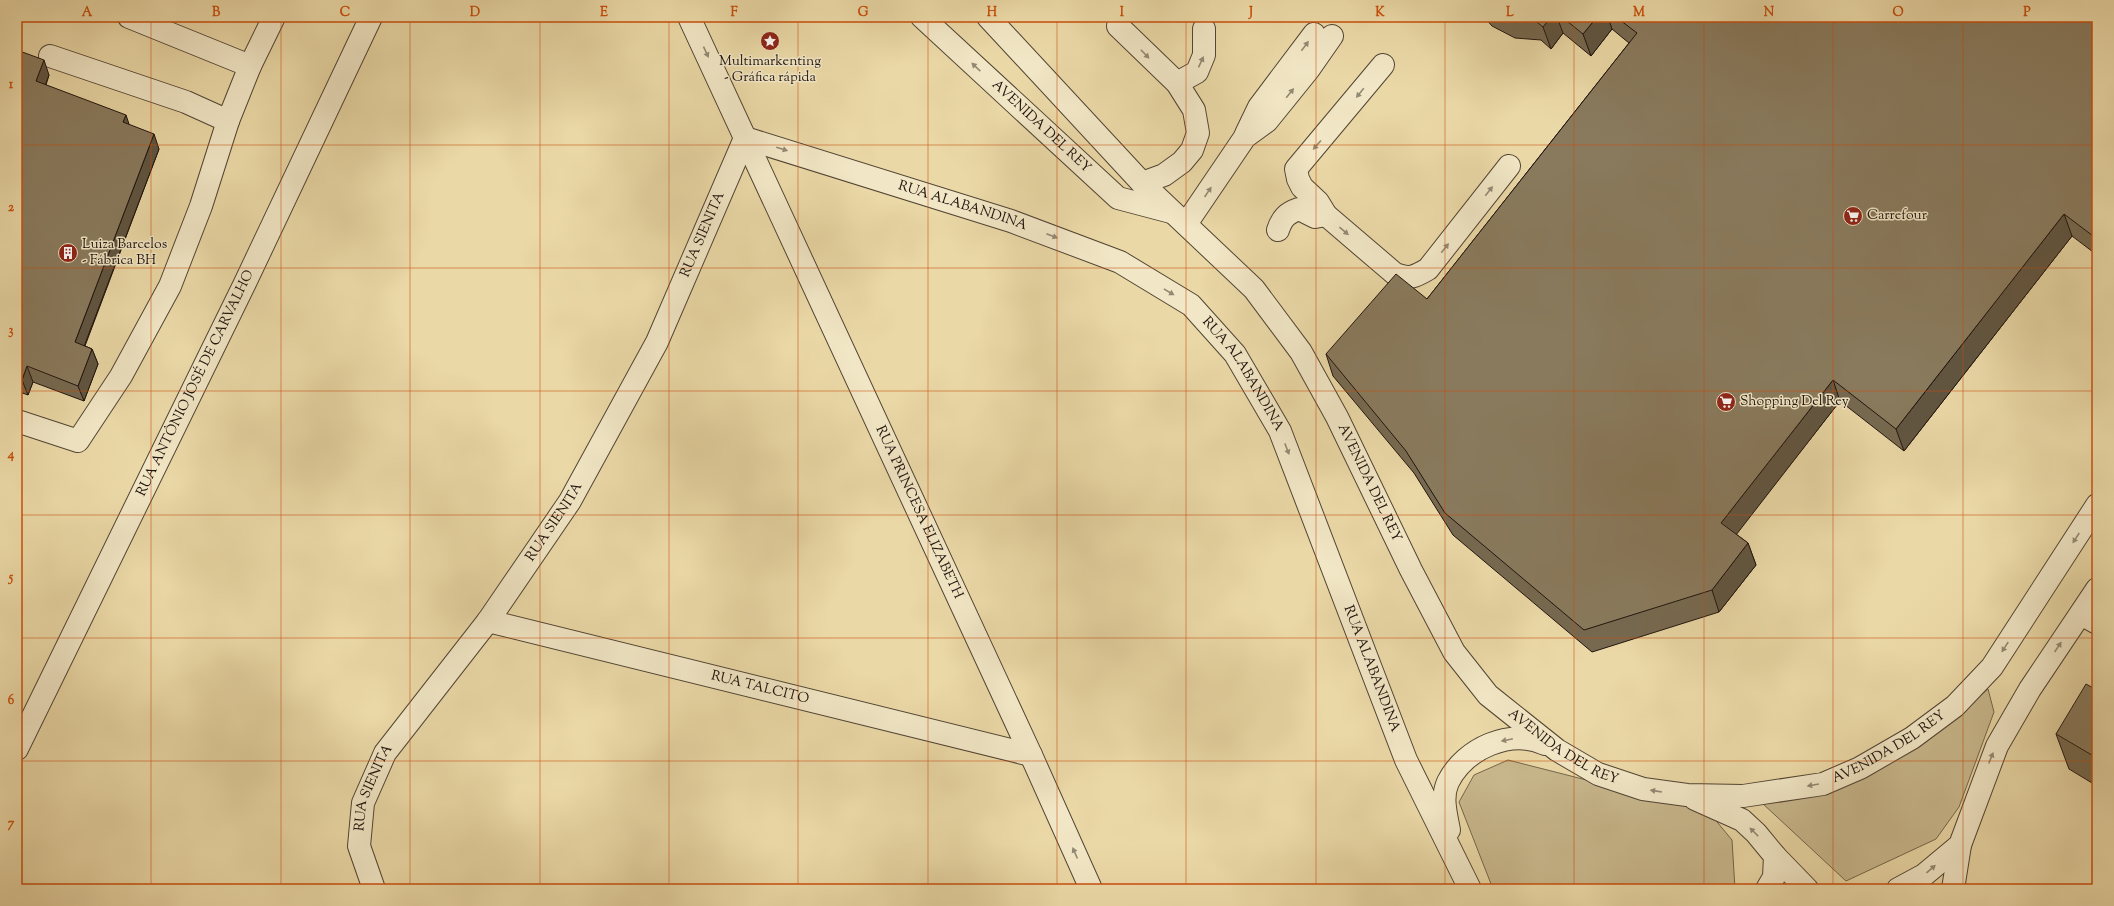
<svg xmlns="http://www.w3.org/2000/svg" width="2114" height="906" font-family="'Sorts Mill Goudy',serif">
	<rect width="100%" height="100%" fill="#ead8a6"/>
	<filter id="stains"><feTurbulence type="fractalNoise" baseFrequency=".005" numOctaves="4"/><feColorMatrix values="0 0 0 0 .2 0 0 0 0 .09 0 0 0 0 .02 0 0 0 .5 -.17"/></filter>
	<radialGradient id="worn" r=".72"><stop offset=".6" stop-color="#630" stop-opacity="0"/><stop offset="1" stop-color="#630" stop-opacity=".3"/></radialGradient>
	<g fill="#c8b78c" stroke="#74664d">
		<polygon points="1988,689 1994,712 1959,807 1936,839 1846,881 1762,803 1842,783 1940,731"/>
		<polygon points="1508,760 1708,811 1732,840 1735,889 1493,889 1459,802 1474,775"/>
	</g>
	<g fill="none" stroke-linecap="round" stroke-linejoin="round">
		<g stroke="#524534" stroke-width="24">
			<g id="minor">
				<polyline points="129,17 250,66"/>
				<path id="s1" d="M689 17 1031 755 1091 889"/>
				<path id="s2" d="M922 17 1118 198 1171 212"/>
				<path id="s3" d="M988 17 1142 183 1254 289 1301 352 1337 417 1411 570 1454 652 1488 695 1557 750 1598 774 1643 789 1687 795 1743 796 1823 784 1860 768 1912 738 1955 706 1992 667 2097 505"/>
				<polyline points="1118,26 1177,83 1194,110 1198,133 1192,150 1182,162 1164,175 1142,183"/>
				<polyline points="50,56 186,102 228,121 250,66 274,17"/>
				<path d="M1383 65 1296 169 1298 179 1302 187 1318 202 1326 215 1395 274C1410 280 1416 276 1428 269L1509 166"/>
				<polyline points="1177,83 1197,72 1204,55 1204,29"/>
				<polyline points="1246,134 1259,107 1314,34"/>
				<path id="s4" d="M745 138 1011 221 1120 262 1191 305 1235 354 1280 431 1406 760 1470 889"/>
				<polyline points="1186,224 1245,137 1267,121 1309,69 1332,36"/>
				<path d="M1278 230C1282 218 1287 213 1299 209L1315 217 1326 215"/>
				<polyline points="17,421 78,441 121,376 170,286 201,206 228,121"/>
				<polyline points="2081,614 2097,623"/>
				<path id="s5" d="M488 621 1031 755"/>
				<path id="s6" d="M17 749 245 283 371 17"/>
				<polyline points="1695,799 1742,820 1756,833 1775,856 1774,877 1767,889"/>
				<path d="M1449 830C1446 814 1441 797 1448 782 1465 748 1511 728 1545 744"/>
				<polyline points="1775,856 1807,889"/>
				<path id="s7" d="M374 889 359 846 363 803 385 753 488 621 570 501 657 342 745 138"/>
				<polyline points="1898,889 1924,875 1960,845 1997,746 2030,689 2097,589"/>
				<polyline points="1953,889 1960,845"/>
			</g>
		</g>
		<use href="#minor" stroke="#f1e6c5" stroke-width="22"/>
	</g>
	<g fill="#766950" stroke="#20140e">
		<polygon points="1484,17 2097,17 2097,255 2072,236 1904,451 1840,401 1736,534 1748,543 1756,565 1719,612 1592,652 1453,535 1414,473 1333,376 1326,354 1427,299 1629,43 1612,29 1591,56 1563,33 1551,49 1541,40 1515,38 1492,26"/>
		<polygon points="17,50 49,75 46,85 129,125 159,149 85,346 92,349 98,364 84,401 33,382 28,395 17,391"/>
		<polygon points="2097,690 2097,786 2069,769 2056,734"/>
	</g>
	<g fill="#605541" stroke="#20140e">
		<polygon points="1551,17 1557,17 1563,33 1551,49 1543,27"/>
		<polygon points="1597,17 1608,17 1612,29 1591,56 1583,34"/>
		<polygon points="44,60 49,75 41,96 36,81"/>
		<polygon points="126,115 131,130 123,122"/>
		<polygon points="154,134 159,149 80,357 75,342"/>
		<polygon points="2064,214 2072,236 1904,451 1896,429"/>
		<polygon points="92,349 98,364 84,401 78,386"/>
		<polygon points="27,366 33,382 28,395 22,380"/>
		<polygon points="1833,380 1840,401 1729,544 1721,523"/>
		<polygon points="1748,543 1756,565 1719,612 1712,590"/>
	</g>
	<g fill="#897a5d" stroke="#20140e">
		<polygon points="1515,17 1551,17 1543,27 1533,19"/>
		<polygon points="1562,17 1597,17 1583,34"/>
		<polygon points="1616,17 2097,17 2097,239 2064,214 1896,429 1833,380 1721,523 1748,543 1712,590 1584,630 1445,513 1406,451 1326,354 1396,274 1427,299 1637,33"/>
		<polygon points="17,50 44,60 36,81 126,115 123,122 154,134 75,342 92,349 78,386 27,366 22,380 17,378"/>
		<polygon points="2086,684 2097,690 2097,758 2056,734"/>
	</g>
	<defs><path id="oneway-solid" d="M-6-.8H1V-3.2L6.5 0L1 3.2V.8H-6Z"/></defs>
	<g fill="#938873">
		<use href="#oneway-solid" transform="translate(1305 46) rotate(-53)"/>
		<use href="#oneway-solid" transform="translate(706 52) rotate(65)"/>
		<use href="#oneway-solid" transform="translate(1145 54) rotate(46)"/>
		<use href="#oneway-solid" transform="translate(1201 62) rotate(-65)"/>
		<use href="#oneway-solid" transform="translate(976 67) rotate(-137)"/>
		<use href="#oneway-solid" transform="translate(1290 93) rotate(-51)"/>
		<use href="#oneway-solid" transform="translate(1360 93) rotate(129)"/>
		<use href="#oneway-solid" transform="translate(1317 145) rotate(131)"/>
		<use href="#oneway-solid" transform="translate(782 149) rotate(17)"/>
		<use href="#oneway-solid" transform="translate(1489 191) rotate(-52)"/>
		<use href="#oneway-solid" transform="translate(1208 192) rotate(-56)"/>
		<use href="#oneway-solid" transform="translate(1344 231) rotate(40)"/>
		<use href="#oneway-solid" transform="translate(1052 236) rotate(21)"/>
		<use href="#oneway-solid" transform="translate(1445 248) rotate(-52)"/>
		<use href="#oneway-solid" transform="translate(1169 292) rotate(31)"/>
		<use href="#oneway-solid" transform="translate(1287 449) rotate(69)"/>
		<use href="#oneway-solid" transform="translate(2076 538) rotate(123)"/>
		<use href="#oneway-solid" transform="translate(2005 647) rotate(123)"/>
		<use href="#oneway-solid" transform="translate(2058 647) rotate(-56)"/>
		<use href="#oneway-solid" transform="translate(1507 740) rotate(168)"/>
		<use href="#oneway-solid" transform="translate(1991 758) rotate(-68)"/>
		<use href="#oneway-solid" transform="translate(1813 785) rotate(170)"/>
		<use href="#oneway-solid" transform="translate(1656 791) rotate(-171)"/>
		<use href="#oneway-solid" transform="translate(1754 832) rotate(-135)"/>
		<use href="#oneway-solid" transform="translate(1075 853) rotate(-114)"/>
		<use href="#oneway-solid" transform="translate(1931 869) rotate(-41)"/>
	</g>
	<path fill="none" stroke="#ca4f0c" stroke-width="1" stroke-opacity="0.55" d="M151 17V889M281 17V889M410 17V889M540 17V889M669 17V889M798 17V889M928 17V889M1057 17V889M1186 17V889M1316 17V889M1445 17V889M1574 17V889M1704 17V889M1833 17V889M1963 17V889M17 145H2097M17 268H2097M17 391H2097M17 515H2097M17 638H2097M17 761H2097"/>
	<defs>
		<g id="sight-disc" transform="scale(1)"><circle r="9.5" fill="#8f2418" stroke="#f1e6c5"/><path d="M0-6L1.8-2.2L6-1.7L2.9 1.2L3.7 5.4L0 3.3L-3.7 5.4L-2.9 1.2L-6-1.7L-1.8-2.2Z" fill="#fff"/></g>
		<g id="supermarket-disc" transform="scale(1)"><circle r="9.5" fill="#8f2418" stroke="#f1e6c5"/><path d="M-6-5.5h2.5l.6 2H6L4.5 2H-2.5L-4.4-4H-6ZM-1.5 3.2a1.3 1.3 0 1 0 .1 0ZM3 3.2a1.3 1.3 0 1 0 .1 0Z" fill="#fff"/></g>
		<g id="building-disc" transform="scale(1)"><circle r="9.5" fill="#8f2418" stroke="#f1e6c5"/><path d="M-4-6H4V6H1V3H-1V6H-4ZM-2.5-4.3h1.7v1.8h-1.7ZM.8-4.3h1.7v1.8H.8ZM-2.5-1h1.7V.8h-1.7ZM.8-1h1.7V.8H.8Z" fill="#fff"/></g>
	</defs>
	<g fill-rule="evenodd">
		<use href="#sight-disc" x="770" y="41"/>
		<use href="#supermarket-disc" x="1853" y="216"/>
		<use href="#building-disc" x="68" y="253"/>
		<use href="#supermarket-disc" x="1726" y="402"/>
	</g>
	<g text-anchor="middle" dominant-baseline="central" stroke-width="3" stroke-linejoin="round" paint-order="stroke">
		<g font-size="14" fill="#20140e" stroke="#f1e6c5" text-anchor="start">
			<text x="770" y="62" text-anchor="middle">Multimarkenting<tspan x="770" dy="16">- Gráfica rápida</tspan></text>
			<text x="1867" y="216">Carrefour</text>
			<text x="82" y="245">Luiza Barcelos<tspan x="82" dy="16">- Fábrica BH</tspan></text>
			<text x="1740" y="402">Shopping Del Rey</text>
		</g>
		<g font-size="14" fill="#20140e" stroke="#f1e6c5">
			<text stroke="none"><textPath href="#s2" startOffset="162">AVENIDA DEL REY</textPath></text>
			<text stroke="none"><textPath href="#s4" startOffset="228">RUA ALABANDINA</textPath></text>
			<text stroke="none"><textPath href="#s7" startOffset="754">RUA SIENITA</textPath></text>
			<text stroke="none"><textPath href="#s4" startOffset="565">RUA ALABANDINA</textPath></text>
			<text stroke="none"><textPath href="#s6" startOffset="407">RUA ANTÔNIO JOSÉ DE CARVALHO</textPath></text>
			<text stroke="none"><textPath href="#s3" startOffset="607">AVENIDA DEL REY</textPath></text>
			<text stroke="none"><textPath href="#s1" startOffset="546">RUA PRINCESA ELIZABETH</textPath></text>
			<text stroke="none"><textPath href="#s7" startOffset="430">RUA SIENITA</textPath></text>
			<text stroke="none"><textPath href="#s4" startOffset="888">RUA ALABANDINA</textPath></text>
			<text stroke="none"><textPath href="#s5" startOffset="280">RUA TALCITO</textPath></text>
			<text stroke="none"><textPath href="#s3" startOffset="943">AVENIDA DEL REY</textPath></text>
			<text stroke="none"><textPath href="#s3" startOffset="1291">AVENIDA DEL REY</textPath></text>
			<text stroke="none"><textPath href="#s7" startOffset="106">RUA SIENITA</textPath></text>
		</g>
	</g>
	<rect width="2114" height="906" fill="none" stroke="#ead8a6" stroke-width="44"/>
	<rect x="22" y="22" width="2070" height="862" fill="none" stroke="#ca4f0c" stroke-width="1.5"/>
	<g font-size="13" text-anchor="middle" font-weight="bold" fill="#ca4f0c">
		<text x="87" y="16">A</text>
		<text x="216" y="16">B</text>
		<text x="345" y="16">C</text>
		<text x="475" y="16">D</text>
		<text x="604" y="16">E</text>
		<text x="734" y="16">F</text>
		<text x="863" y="16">G</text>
		<text x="992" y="16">H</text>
		<text x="1122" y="16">I</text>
		<text x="1251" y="16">J</text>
		<text x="1380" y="16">K</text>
		<text x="1510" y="16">L</text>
		<text x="1639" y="16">M</text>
		<text x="1769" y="16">N</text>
		<text x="1898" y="16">O</text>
		<text x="2027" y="16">P</text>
		<text x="11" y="88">1</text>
		<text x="11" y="211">2</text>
		<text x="11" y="334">3</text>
		<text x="11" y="458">4</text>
		<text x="11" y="581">5</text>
		<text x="11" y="704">6</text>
		<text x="11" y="827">7</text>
	</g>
	<rect width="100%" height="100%" filter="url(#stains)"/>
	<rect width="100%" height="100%" fill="url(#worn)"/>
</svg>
